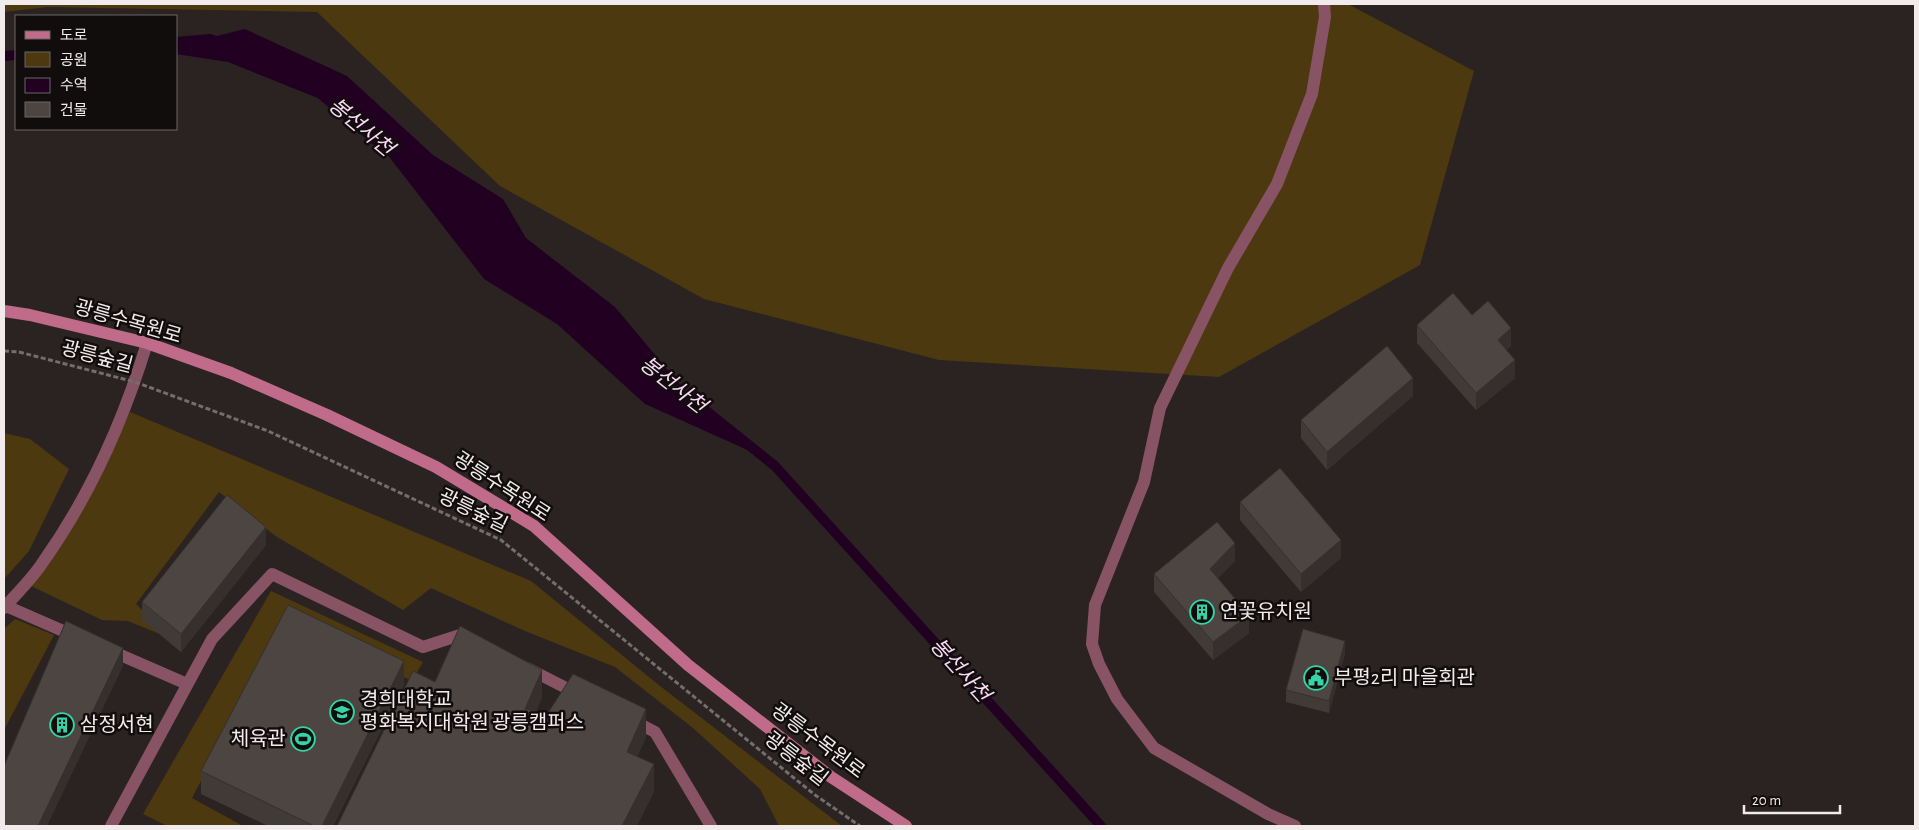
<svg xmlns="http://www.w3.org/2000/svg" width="1919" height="830" font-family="'Alegreya Sans','Noto Sans KR',sans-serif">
	<rect width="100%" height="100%" fill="#2b2322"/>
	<g fill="#4c390f">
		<polygon points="4,4 1348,4 1474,71 1420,265 1219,377 939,360 704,299 500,186 317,12 48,7 4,12"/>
		<polygon points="130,412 531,581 660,686 842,826 779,826 760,789 693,728 615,667 525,631 431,588 403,610 277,537 219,492 136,604 172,639 128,621 102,620 29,585"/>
		<polygon points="4,433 30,439 69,469 29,551 4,579"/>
		<polygon points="271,591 423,662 412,681 286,620 192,798 243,826 167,826 143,814"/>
		<polygon points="15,619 54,635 4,730 4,629"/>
	</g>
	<polygon fill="#220021" points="245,29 347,76 433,155 503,199 526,238 615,307 692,399 752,452 645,404 557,324 484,279 355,113 228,62 176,54 176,46"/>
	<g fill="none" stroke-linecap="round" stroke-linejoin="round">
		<g stroke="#220021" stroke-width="10">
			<polyline points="176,42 210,39 215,41"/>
			<polyline points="4,56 16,55"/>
			<polyline points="323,96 386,149"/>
			<polyline points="695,402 775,466 1101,826"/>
		</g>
		<g stroke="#885365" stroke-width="12">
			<polyline points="6,606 77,637"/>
			<path d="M4 608C17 593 32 579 43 562 89 497 124 419 147 343"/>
			<polyline points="109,650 187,684"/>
			<polyline points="527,668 578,694"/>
			<polyline points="632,720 655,732 711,826"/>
			<polyline points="111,826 212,639 272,574 423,647 460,635 471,641"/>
		</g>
		<polyline stroke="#885365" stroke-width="12" points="1295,826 1268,814 1154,748 1117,699 1099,664 1092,644 1095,605 1144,482 1160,408 1228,268 1277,184 1312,94 1325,17 1324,4"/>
		<polyline stroke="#bf6b89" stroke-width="12" points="4,311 30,315 147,343 231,373 327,415 436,467 534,526 688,665 831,777 906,826"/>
		<polyline stroke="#746d6c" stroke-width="3" stroke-dasharray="5 2.5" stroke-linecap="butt" points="4,351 19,352 135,382 268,431 501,540 815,795 860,826"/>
	</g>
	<g fill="#413b38">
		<polygon points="1472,315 1511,346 1506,350 1515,378 1476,410 1417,343 1417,325"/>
		<polygon points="1413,396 1327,470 1301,438 1301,420"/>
		<polygon points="1240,502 1341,558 1301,592 1240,520"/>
		<polygon points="266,545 181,652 142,620 142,602"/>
		<polygon points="1235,561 1218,578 1249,633 1213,660 1154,592 1154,574"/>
		<polygon points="1345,653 1329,713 1286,702 1286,690"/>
		<polygon points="404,684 333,826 268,826 201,794 201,771"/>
	</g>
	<g fill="#35302e">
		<polygon points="1511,328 1511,346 1498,358 1498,340"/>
		<polygon points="1515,360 1515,378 1476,410 1476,393"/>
		<polygon points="1413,378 1413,396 1327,470 1327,452"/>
		<polygon points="266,527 266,545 181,652 181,634"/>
		<polygon points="1341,540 1341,558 1301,592 1301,574"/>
		<polygon points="1235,543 1235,561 1210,586 1210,569"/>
		<polygon points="1249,615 1249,633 1213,660 1213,642"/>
		<polygon points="1345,641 1345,653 1329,713 1329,701"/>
		<polygon points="123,648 123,666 47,826 38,826"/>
		<polygon points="404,661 404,684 333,826 322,826"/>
		<polygon points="542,670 542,698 525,738 525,709"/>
		<polygon points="646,709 646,738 627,780 627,752"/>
		<polygon points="654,764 654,792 637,826 622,826"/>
	</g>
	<g fill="#4c4541" stroke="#35302e">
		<polygon points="1453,293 1472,315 1488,301 1511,328 1498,340 1515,360 1476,393 1417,325"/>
		<polygon points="1387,346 1413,378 1327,452 1301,420"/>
		<polygon points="1280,468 1341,540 1301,574 1240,502"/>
		<polygon points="227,495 266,527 181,634 142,602"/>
		<polygon points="1217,522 1235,543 1210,569 1249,615 1213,642 1154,574"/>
		<polygon points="288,605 404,661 322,826 314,826 201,771"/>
		<polygon points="66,621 123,648 38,826 4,826 4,766"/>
		<polygon points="460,626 542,670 525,709 548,713 573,674 646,709 627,752 654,764 622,826 337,826 413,671 435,682"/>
		<polygon points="1303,629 1345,641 1329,701 1286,690"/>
	</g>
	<defs>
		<g id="building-ring" transform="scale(1.25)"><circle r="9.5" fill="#110d0d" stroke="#35d4a7" stroke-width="1.5"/><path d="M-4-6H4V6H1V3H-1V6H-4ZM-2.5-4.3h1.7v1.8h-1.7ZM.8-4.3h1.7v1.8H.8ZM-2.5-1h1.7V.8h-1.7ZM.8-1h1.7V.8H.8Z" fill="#35d4a7"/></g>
		<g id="civic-ring" transform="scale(1.25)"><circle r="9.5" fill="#110d0d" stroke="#35d4a7" stroke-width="1.5"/><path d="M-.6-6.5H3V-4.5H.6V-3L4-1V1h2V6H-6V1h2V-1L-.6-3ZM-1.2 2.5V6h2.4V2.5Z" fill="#35d4a7"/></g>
		<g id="university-ring" transform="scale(1.25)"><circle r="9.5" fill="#110d0d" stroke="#35d4a7" stroke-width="1.5"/><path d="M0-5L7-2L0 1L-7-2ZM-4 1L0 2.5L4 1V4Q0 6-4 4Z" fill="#35d4a7"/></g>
		<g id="stadium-ring" transform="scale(1.25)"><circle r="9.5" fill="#110d0d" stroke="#35d4a7" stroke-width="1.5"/><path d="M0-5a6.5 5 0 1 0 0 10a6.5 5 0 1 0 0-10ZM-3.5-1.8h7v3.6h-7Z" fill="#35d4a7"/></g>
	</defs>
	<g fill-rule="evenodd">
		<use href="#building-ring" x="1202" y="612"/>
		<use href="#civic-ring" x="1316" y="678"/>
		<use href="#university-ring" x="342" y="712"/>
		<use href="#building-ring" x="62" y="725"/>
		<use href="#stadium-ring" x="303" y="739"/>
	</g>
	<g text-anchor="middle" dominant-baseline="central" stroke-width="5" stroke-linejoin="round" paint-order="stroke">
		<g font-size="20" fill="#f1ebeb" stroke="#110d0d">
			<text transform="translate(128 322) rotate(16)">광릉수목원로</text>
			<text transform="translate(97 357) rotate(15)">광릉숲길</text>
			<text transform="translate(502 487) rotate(33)">광릉수목원로</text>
			<text transform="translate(473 511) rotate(26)">광릉숲길</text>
			<text transform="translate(818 741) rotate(37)">광릉수목원로</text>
			<text transform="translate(796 759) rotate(38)">광릉숲길</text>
		</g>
		<g font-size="20" fill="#f1ebeb" stroke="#110d0d" text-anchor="start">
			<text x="1220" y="612">연꽃유치원</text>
			<text x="1334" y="678">부평2리 마을회관</text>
			<text x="360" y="700">경희대학교<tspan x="360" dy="23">평화복지대학원 광릉캠퍼스</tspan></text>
			<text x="80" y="725">삼정서현</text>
			<text x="286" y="739" text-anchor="end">체육관</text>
		</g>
		<g font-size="21" font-style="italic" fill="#fad8f6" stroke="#110d0d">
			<text transform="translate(361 127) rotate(40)">봉선사천</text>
			<text transform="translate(673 385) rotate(38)">봉선사천</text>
			<text transform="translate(960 670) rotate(48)">봉선사천</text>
		</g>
	</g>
	<rect width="1919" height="830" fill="none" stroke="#f1ebeb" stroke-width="10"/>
	<rect x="15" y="15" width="162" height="115" fill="#110d0d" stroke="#6b6666"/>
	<rect x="25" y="31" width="25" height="8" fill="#bf6b89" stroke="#6b6666"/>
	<text x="60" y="40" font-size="15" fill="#f1ebeb">도로</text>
	<rect x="25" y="52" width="25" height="15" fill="#4c390f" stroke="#6b6666"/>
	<text x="60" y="65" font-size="15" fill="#f1ebeb">공원</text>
	<rect x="25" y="78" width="25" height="15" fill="#220021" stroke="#6b6666"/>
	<text x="60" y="90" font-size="15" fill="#f1ebeb">수역</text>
	<rect x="25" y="102" width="25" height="15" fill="#4c4541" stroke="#6b6666"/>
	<text x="60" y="115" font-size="15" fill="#f1ebeb">건물</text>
	<path d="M1744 805v8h96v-8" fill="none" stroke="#f1ebeb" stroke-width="2.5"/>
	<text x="1752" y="805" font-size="15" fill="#f1ebeb" stroke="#110d0d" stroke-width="4" paint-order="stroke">20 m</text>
</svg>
